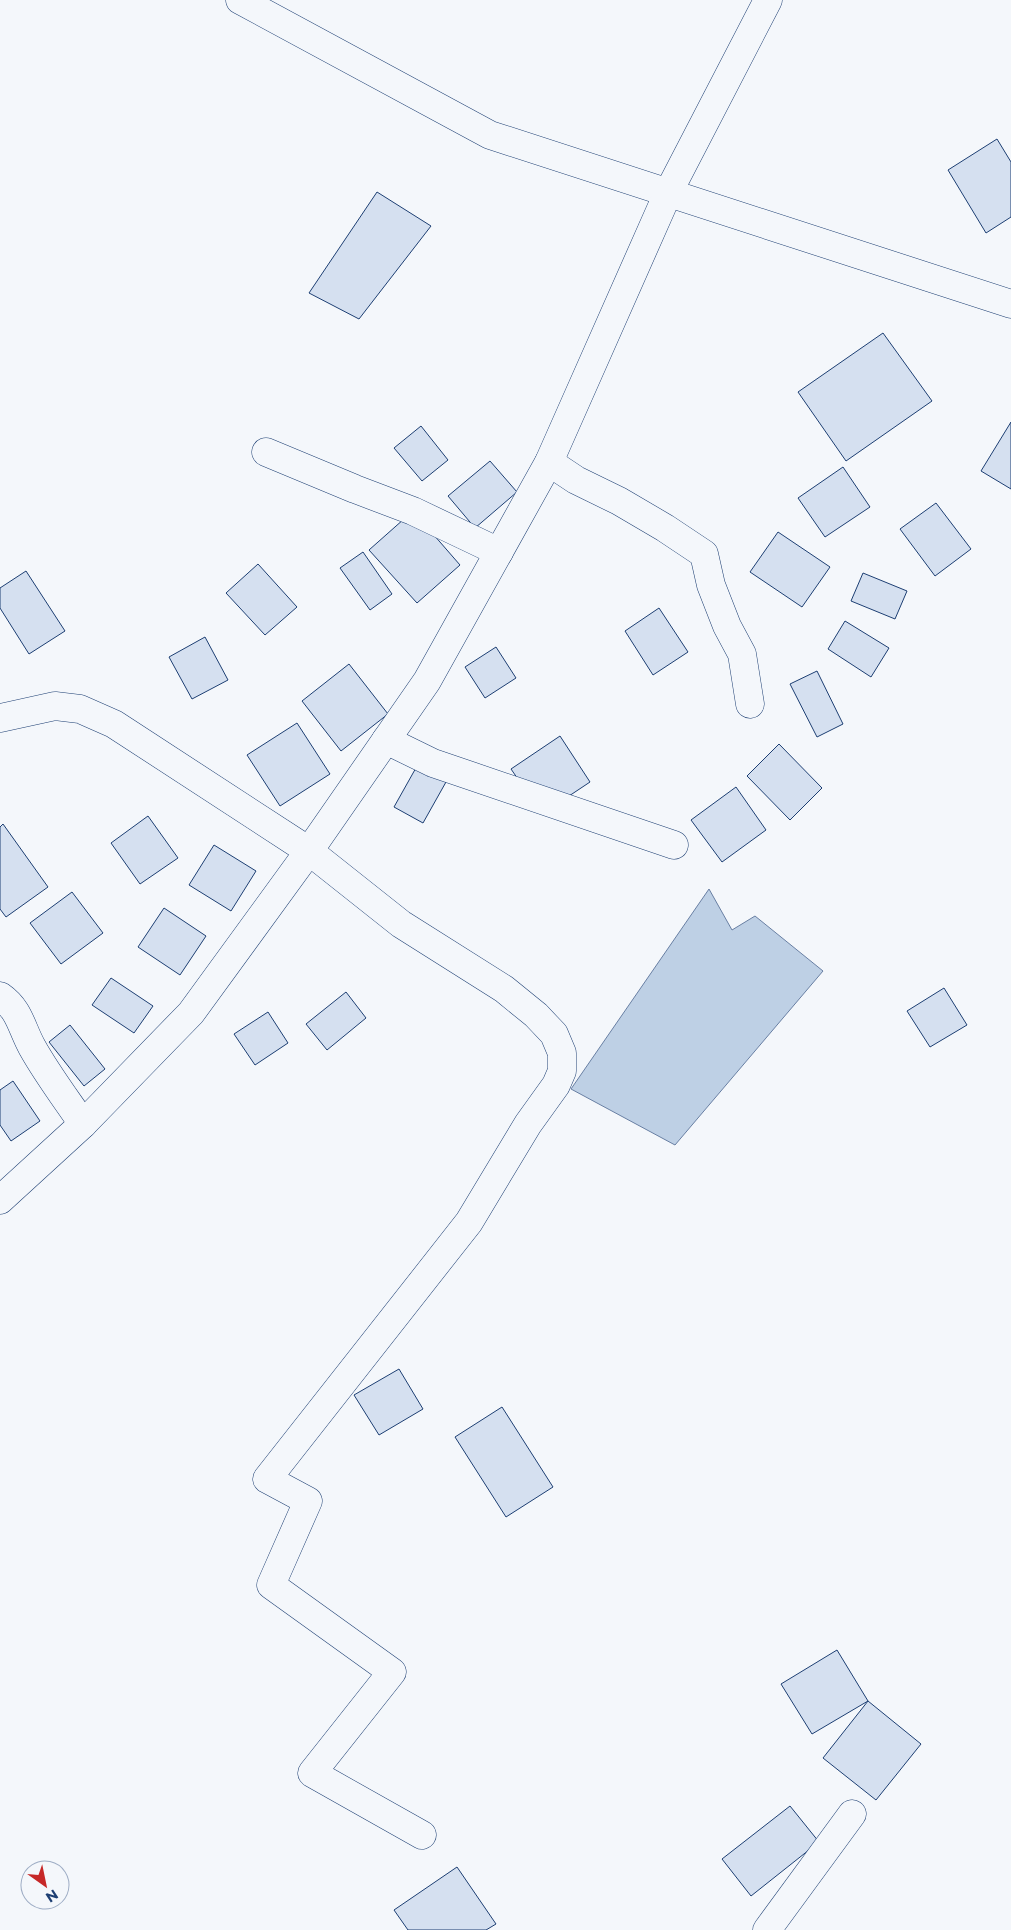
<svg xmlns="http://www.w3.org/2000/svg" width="1011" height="1930" font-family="Montserrat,sans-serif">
	<rect width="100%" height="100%" fill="#f4f7fb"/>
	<polygon fill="#bed0e5" stroke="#687fa3" points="709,889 732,930 755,916 823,971 675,1145 571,1089"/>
	<g fill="#d5e0f0" stroke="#1d3f73">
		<polygon points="997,139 1011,162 1011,217 986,233 948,170"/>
		<polygon points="377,192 431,226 359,319 309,293"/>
		<polygon points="883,333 932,401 846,461 798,392"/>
		<polygon points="1011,422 1011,489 981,471"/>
		<polygon points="421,426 448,460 422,481 394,448"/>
		<polygon points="490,461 517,492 475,528 448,496"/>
		<polygon points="843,467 870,507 825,537 798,498"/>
		<polygon points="936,503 971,549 935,576 900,529"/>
		<polygon points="413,511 460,565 417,603 369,550"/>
		<polygon points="778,532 830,567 802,607 750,572"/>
		<polygon points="363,552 392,594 370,610 340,568"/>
		<polygon points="258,564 297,607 265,635 226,593"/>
		<polygon points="26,571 65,631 29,654 0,608 0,588"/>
		<polygon points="863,573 907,591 895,619 851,601"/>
		<polygon points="659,608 688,652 653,675 625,631"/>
		<polygon points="845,621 889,648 871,677 828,649"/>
		<polygon points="205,637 228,680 192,699 169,657"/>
		<polygon points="496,647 516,678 485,698 465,667"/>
		<polygon points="349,664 388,714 341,751 302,701"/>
		<polygon points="817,671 843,724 817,737 790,684"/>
		<polygon points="297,723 330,774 280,806 247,755"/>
		<polygon points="560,736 590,782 542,814 511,769"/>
		<polygon points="779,744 822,788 790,820 747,776"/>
		<polygon points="417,766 446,782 423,823 394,807"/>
		<polygon points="736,787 766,830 722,862 691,820"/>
		<polygon points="148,816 178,858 140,884 111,843"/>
		<polygon points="3,824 48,887 6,917 0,909 0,827"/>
		<polygon points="214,845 256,871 231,911 189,885"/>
		<polygon points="72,892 103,933 61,964 30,923"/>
		<polygon points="164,908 206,936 180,975 138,947"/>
		<polygon points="111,978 153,1006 134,1033 92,1005"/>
		<polygon points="944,988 967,1025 930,1047 907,1011"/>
		<polygon points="346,992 366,1018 327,1050 306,1024"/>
		<polygon points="268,1012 288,1043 255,1065 234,1034"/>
		<polygon points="70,1025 105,1069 84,1086 49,1042"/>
		<polygon points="13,1081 40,1121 11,1141 0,1125 0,1090"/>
		<polygon points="399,1369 423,1409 379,1435 354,1395"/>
		<polygon points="502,1407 553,1487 506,1517 455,1437"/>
		<polygon points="837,1650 868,1701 812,1734 781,1684"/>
		<polygon points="868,1701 921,1744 876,1800 823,1758"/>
		<polygon points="790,1806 819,1842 751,1896 722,1859"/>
		<polygon points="457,1867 496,1924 486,1930 408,1930 394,1910"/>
	</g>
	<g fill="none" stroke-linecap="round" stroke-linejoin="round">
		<g stroke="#1d3f73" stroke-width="29">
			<g id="minor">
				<polyline points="240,0 490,135 1011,304"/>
				<polyline points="266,452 355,489 413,511 499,552"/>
				<polyline points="549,462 576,480 619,501 665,528 704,554 711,585 727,626 742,654 750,704"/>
				<polyline points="0,718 55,706 80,709 114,724 309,851 427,681 549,462 668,193 768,0"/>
				<polyline points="386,740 433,763 674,845"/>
				<path d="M0 996C20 1010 21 1027 32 1047 47 1074 66 1099 83 1124"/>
				<polyline points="0,1200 83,1124 191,1013 309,851 401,924 504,989 536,1015 554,1034 562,1053 562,1071 556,1085 528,1124 469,1222 267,1479 308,1501 271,1585 392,1672 312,1773 422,1835"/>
				<polyline points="767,1930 852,1814"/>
			</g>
		</g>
		<use href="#minor" stroke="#f4f7fb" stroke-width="28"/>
	</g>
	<g transform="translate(45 1885) rotate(147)"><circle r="24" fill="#f4f7fb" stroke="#9eadc5"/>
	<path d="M0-4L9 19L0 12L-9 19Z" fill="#c62828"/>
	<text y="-8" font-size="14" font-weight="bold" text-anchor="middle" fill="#1d3f73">N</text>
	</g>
</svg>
